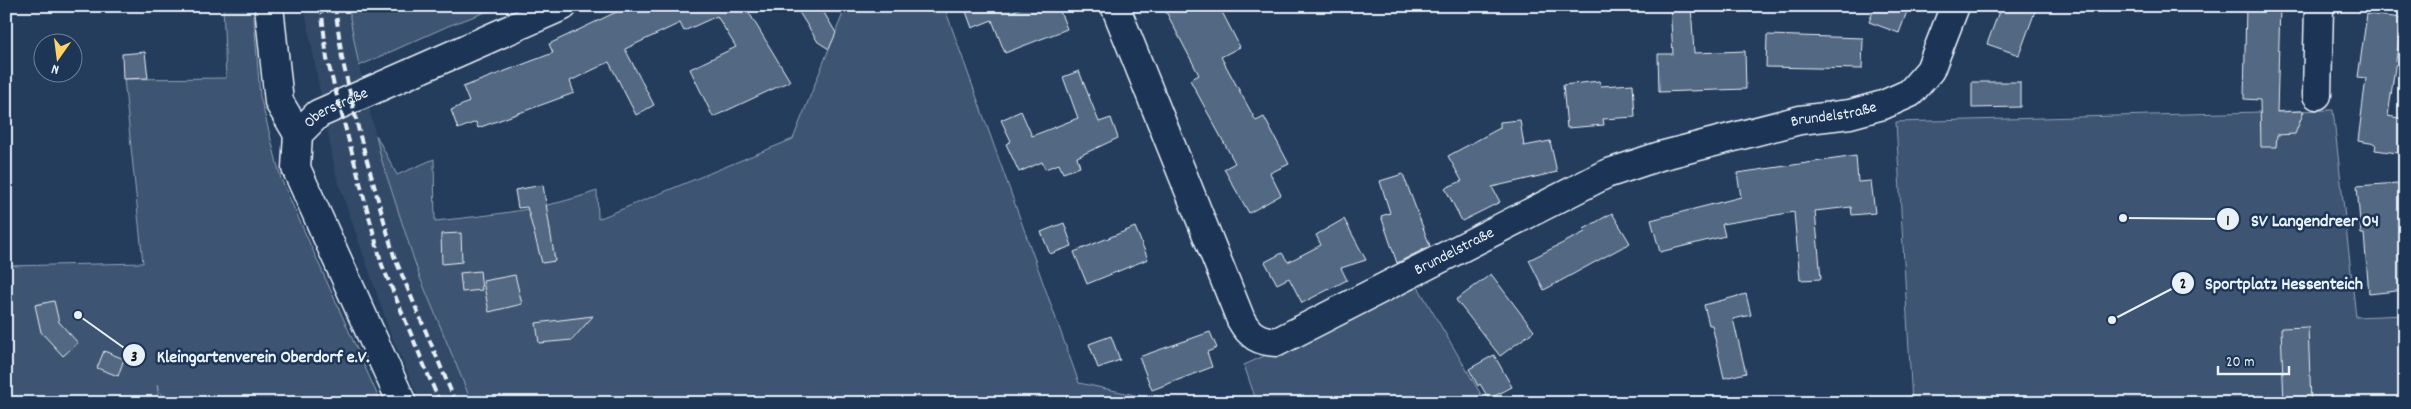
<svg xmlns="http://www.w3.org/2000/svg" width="2411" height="409" font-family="Dekko,sans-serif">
	<rect width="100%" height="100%" fill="#253d5d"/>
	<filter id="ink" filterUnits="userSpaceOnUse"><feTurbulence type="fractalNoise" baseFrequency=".02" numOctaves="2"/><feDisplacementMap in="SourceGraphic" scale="10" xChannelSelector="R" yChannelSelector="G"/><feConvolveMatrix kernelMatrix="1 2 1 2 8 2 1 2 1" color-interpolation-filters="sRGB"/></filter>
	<g filter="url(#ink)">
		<polygon fill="#334a68" points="304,6 350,6 350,18 359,66 381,158 419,276 472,403 421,403 390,332 336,175"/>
		<g fill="#3e5472" stroke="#93a2b5">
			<polygon points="223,6 253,6 260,96 281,179 381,403 164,403 157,384 159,403 6,403 6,266 143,263 124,79 226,78"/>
			<polygon points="350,6 502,6 448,26 359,66 350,18"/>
			<path d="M846 6H944L1079 383 1172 403H472L419 275 381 158 376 135 397 175 434 159 435 221C492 215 543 210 597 191L598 219 793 139Z"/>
			<polygon points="2333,110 2356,317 2405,315 2405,403 1912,403 1896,122"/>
			<polygon points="1418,287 1486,403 1257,403 1244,365"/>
		</g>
		<g fill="#536782" stroke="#e8f1f8">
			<polygon points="629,6 745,6 790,81 713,117 690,69 736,47 717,16 684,31 680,23 625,49 654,105 636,115 609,62 570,81 574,93 478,128 476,122 458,129 451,110 469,102 463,87 553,53 549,44"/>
			<polygon points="795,6 820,6 836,33 829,49 818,42"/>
			<polygon points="964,6 1023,6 1012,12 1026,6 1058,6 1067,29 1005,53 992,20 972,28"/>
			<polygon points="1163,6 1219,6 1240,47 1221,57 1256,121 1264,117 1289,164 1270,173 1281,195 1249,213 1224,169 1235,163 1190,80 1199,75"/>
			<polygon points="1670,6 1691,6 1694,53 1745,51 1746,89 1659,92 1658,54 1673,54"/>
			<polygon points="1875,6 1909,6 1899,33 1869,22"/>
			<polygon points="2001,6 2037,6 2019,55 1987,44"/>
			<polygon points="2246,6 2280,6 2277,112 2304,111 2295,134 2277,135 2276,147 2261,147 2260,100 2244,99"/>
			<polygon points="2367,14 2402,18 2388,116 2405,119 2405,154 2375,150 2376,144 2358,141 2366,78 2358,77"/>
			<polygon points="1767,35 1863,38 1862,69 1766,67"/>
			<polygon points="145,52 148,78 123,79 122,54"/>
			<polygon points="1079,71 1099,122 1111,118 1118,138 1077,157 1080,167 1063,173 1059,164 1045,169 1042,162 1019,172 1006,144 1011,141 1001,120 1021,111 1032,136 1078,118 1063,77"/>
			<polygon points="1599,81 1601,86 1633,84 1635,117 1603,119 1604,125 1567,128 1563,85"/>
			<polygon points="1972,82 2020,82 2020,107 1972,108"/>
			<polygon points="1520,120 1524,146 1550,141 1557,172 1492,187 1500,202 1462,221 1445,188 1462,181 1448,156 1500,128 1500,122"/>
			<polygon points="1856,156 1858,182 1871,181 1875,213 1852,215 1851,207 1815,211 1821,279 1800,280 1794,212 1722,224 1725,236 1660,252 1651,220 1741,197 1737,173"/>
			<polygon points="1403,174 1430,246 1397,263 1381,216 1390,213 1380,181"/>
			<polygon points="2398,183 2405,254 2405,290 2369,294 2364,234 2361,234 2357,186"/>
			<polygon points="543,185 555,261 542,263 527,207 518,208 515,190"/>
			<polygon points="1612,213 1630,243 1544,290 1529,260 1585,232 1584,229"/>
			<polygon points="1344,219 1366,260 1341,268 1347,280 1302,303 1289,278 1277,284 1265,262 1282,253 1288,262 1321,245 1316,235"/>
			<polygon points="1064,223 1072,246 1050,254 1041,232"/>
			<polygon points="1135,227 1148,259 1087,284 1074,252"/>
			<polygon points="461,233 462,262 442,264 441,234"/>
			<polygon points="480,271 482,290 462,292 460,273"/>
			<polygon points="1491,274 1534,331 1500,356 1456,300"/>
			<polygon points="515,275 522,304 489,312 483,281"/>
			<polygon points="1746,294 1751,315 1733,319 1746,373 1724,378 1712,325 1709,325 1704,305"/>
			<polygon points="54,301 59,322 78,343 63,356 41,332 35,305"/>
			<polygon points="593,316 572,340 539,343 536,323"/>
			<polygon points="2308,327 2311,403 2284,403 2281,328"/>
			<polygon points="1210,332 1217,348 1207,352 1212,367 1152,390 1139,357"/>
			<polygon points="1111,336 1120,360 1098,368 1089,344"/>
			<polygon points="104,351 124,359 118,376 97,368"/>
			<polygon points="1494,355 1512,387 1489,399 1480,384 1478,386 1469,369"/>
		</g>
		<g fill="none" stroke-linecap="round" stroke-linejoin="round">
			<g stroke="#e8f1f8" stroke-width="31">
				<g id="minor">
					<polyline points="269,6 279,102 298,134"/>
					<path id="s1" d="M1115 6 1241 320C1250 336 1259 341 1277 342L1606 174 1660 156 1800 120 1850 114 1883 105 1910 93 1930 70 1955 6"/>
					<polyline points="2317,95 2319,6"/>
					<path id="s2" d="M402 403 296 168 298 134 318 114 563 6"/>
				</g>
			</g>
			<use href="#minor" stroke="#1d3557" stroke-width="28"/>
			<g stroke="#e8f1f8" stroke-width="4" stroke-dasharray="8 4" stroke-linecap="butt">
				<polyline points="321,6 327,59 382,265 440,403"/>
				<polyline points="335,6 342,58 360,136 394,256 456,403"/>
			</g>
		</g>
	</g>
	<g text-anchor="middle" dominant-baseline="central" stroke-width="5" stroke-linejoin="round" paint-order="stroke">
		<g font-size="16" fill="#e8f1f8" stroke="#1d3557">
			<text stroke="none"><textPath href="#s2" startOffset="339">Oberstraße</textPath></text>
			<text stroke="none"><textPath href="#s1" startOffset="988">Brundelstraße</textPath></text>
			<text stroke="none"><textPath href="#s1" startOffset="582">Brundelstraße</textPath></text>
		</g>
	</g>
	<path fill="none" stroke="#e8f1f8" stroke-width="2" d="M2123 218L2228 219M2112 320L2183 283M78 315L134 355"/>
	<g fill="#e8f1f8" stroke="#1d3557" stroke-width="2">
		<circle cx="2123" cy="218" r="5"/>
		<circle cx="2112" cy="320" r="5"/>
		<circle cx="78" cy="315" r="5"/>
		<circle cx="2228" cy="219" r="12"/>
		<circle cx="2183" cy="283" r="12"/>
		<circle cx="134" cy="355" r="12"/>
	</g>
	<g font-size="15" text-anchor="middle" font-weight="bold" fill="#111">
		<text x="2228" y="225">1</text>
		<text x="2183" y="288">2</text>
		<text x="134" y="361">3</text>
	</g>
	<g font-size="18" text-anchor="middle" font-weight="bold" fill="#e8f1f8" stroke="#1d3557" stroke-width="5" stroke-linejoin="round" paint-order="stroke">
		<text x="2315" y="226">SV Langendreer 04</text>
		<text x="2284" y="289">Sportplatz Hessenteich</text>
		<text x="263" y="362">Kleingartenverein Oberdorf e.V.</text>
	</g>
	<rect width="2411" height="409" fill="none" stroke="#1d3557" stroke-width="25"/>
	<rect x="12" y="12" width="2386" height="384" fill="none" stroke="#e8f1f8" stroke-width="2" filter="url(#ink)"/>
	<g transform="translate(58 58) rotate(194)"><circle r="24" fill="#1d3557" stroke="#6e8097"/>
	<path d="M0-4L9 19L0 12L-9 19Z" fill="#ffd166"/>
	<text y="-8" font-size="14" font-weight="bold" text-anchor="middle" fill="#e8f1f8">N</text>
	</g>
	<path d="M2218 366v8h71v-8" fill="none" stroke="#e8f1f8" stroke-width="2.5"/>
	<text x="2226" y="366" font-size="15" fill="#e8f1f8" stroke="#1d3557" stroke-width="4" paint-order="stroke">20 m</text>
</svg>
